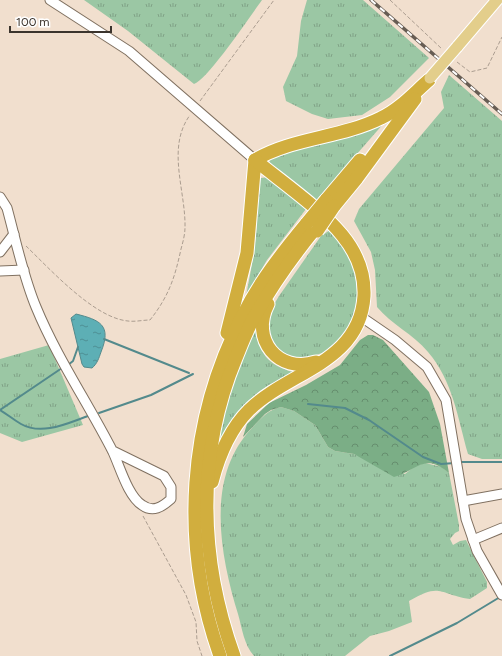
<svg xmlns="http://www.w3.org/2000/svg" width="502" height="656" font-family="Figtree,sans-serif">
	<defs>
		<pattern id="grass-tufts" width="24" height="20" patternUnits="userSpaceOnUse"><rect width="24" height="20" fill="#9bc7a4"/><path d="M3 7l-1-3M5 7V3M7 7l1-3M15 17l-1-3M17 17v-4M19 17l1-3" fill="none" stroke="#80a286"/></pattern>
		<pattern id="forest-crowns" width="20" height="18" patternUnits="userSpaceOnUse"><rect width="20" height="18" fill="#7bae86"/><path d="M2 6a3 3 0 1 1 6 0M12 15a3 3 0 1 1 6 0" fill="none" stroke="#668e6e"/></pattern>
		<pattern id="water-ripples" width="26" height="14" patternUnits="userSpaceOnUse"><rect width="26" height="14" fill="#5dafb5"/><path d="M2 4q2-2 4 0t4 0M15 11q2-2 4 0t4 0" fill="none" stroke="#4e8f94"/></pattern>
	</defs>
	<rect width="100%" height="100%" fill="#f1dfce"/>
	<g fill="url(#grass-tufts)">
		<path d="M84 0H262C251 15 208 79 194 84L128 31Z"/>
		<polygon points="307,0 363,0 429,58 390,97 362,115 328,119 312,114 286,101 283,87 297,56 301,21"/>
		<path d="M449 75 502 121V459H482L468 454C458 419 453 381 428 352 413 334 391 324 377 307L375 270 371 252 354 221 359 209 444 108 441 92Z"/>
		<polygon points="384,123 314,203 269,165 270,158 275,155 328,142"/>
		<path d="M268 177 306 209 267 260 246 296C251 270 256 245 257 218 258 205 254 190 261 178Z"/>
		<polygon points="330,230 349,254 357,275 358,291 355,314 348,330 328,351 301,360 289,357 279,352 272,343 268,325 270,311 279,296 321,236"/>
		<path d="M256 327C258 353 268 365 293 372 287 379 277 381 269 385 240 403 231 422 216 451L229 393 238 363Z"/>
		<polygon points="49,345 83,425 22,442 0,433 0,359"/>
		<path d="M281 407 294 411 315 425 328 447 335 451 354 454 405 474 415 466 425 463 442 467 449 473 459 525V531L455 533 450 539 453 545 460 541 466 540 487 582V588L470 599C438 594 441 582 409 601L412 622 389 631 370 636 345 656H254C244 645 242 628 238 614 220 555 205 477 252 428 261 418 268 410 281 407Z"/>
	</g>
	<path fill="url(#forest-crowns)" d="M368 335H373L383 340 429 392 440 424 449 473C424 452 417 471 394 477L354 454 335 451 328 447 315 425 294 411 281 407 271 410 265 414 243 437 247 424 269 403 306 385 340 365 360 340Z"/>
	<path fill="url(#water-ripples)" stroke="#538a8c" d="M76 314C100 320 112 325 101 352 99 358 97 364 92 368L84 367 82 364 71 318Z"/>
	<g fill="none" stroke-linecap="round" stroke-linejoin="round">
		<g stroke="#538a8c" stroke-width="2">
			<polyline points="104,339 189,373"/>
			<polyline points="68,365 73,361 78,347"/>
			<polyline points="308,404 345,408 369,420 423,457 441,464 455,463"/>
			<polyline points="0,410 62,368"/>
			<path d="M0 410C7 414 14 420 21 424 42 436 68 423 88 416"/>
			<polyline points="99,413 151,395 193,374"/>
			<polyline points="459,462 502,462"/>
			<polyline points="390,656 457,623 500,597"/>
		</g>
		<g stroke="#807161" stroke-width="11">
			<g id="minor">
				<polyline points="50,0 129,51 255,160"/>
				<path d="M0 197 7 208C16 241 23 276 36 307 57 358 88 403 113 452 120 467 128 496 142 505 153 513 162 507 171 499V487L164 476 113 451"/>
				<polyline points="0,252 14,234"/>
				<polyline points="0,271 24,270"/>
				<polyline points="360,316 395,340 427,367 446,400 466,519 477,551 502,595"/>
				<polyline points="463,501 502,494"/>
				<polyline points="473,540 502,528"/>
			</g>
		</g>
		<g stroke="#fff" stroke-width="13">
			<polyline id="major" points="457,47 497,0"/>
		</g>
		<g stroke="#fff" stroke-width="15">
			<g id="highway">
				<path d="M255 160C291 138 341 138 381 118 399 110 414 93 429 80"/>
				<polyline points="326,200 360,160"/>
				<polyline points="334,206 357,178 415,99"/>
				<path d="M268 304C250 339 278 374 316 362"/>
				<polyline points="227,333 247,253 255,160"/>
				<path d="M212 482C219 455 229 430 249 410 289 371 360 363 364 296 365 273 356 252 342 235 321 209 282 182 255 160"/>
				<path d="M220 656C180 544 188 421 243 315 260 281 283 252 307 223"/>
				<path d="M234 656C199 559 196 454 236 358 242 343 248 327 256 314 273 284 293 256 315 229"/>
			</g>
		</g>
		<g stroke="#ab9d90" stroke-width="1" stroke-dasharray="4 2" stroke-linecap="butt">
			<polyline points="390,0 442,49"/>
			<polyline points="457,62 470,72 487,68 502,37"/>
			<polyline points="200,101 274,0"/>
			<path d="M26 246C50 269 94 318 128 321 135 322 143 320 150 320 169 296 175 277 181 249 183 242 185 234 185 228 186 191 166 148 190 115"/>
			<polyline points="143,516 186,595 196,622 197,641 202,656"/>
		</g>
		<use href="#minor" stroke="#fff" stroke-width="9"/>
		<use href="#major" stroke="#e3ce8b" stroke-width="11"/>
		<use href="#highway" stroke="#d1ae3e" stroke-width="13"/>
		<g stroke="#675d54" stroke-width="3.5">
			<polyline id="rail" points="371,0 502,114"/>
		</g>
		<use href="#rail" stroke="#fff" stroke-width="2" stroke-dasharray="6" stroke-linecap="butt"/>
		<g stroke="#fff" stroke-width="13" stroke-linecap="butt">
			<polyline id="major-bridge" points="430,78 457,47"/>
		</g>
		<g stroke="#fff" stroke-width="15" stroke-linecap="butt">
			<g id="highway-bridge">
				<polyline points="307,223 326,200"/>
				<polyline points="317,231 334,206"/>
			</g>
		</g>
		<use href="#major-bridge" stroke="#e3ce8b" stroke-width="11"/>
		<use href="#highway-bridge" stroke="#d1ae3e" stroke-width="13"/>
	</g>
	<path d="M10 26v6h101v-6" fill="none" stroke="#3b342d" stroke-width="2"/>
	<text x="16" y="26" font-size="12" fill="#3b342d" stroke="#ffffff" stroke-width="3" paint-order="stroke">100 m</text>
</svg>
